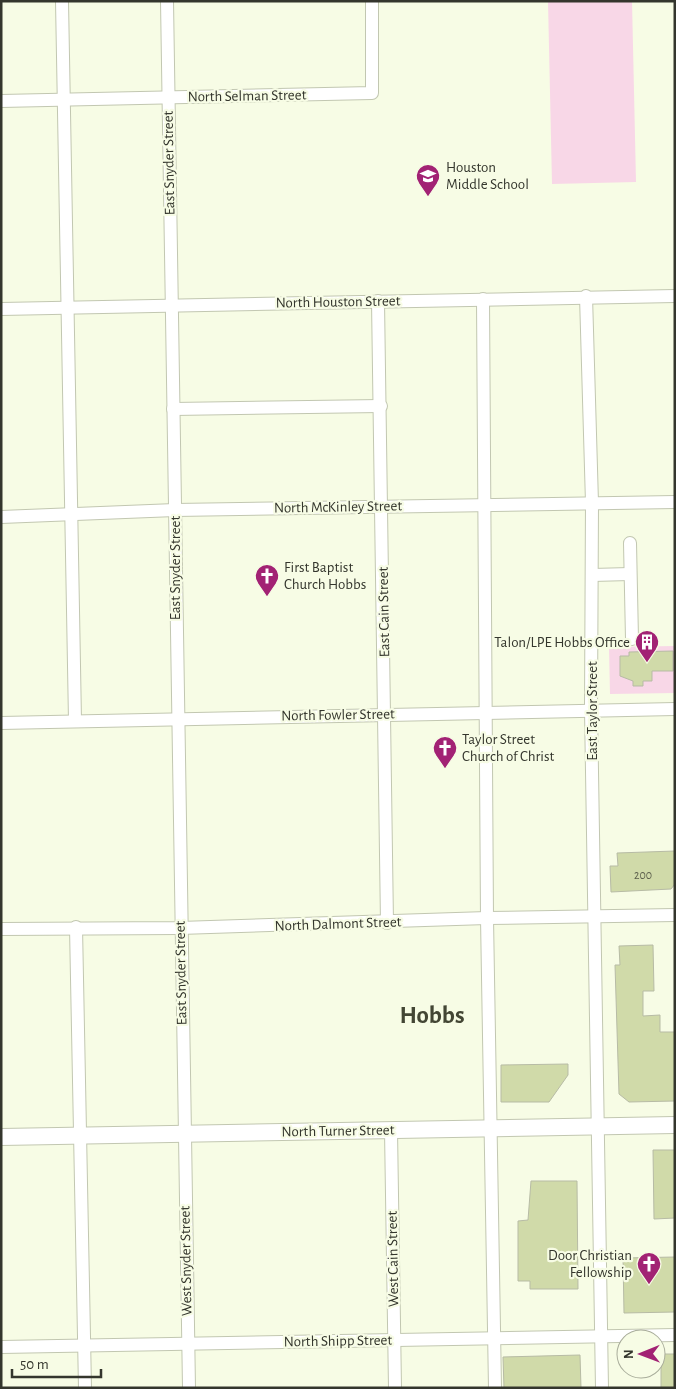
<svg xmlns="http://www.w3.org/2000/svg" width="676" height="1389" font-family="'Alegreya Sans',sans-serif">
	<rect width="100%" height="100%" fill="#f7fce5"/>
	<g fill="#f8d7e7">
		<polygon points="548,1 632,1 636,182 552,184"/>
		<polygon points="675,646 675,693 610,694 609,647"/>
	</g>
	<g fill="#d0daa9" stroke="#b7bba5">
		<polygon points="673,651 673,671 652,671 652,681 643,681 643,686 633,686 633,681 620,676 620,656 629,656 629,652"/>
		<polygon points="675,851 675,884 671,889 611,892 610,866 618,866 617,853"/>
		<polygon points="653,945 654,991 643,991 643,1016 660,1015 660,1032 675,1032 675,1101 629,1102 619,1094 615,965 620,965 619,946"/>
		<polygon points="568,1064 568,1075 549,1102 501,1102 501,1065"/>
		<polygon points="653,1150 675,1150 675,1218 654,1219"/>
		<polygon points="531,1181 577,1181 578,1289 530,1289 530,1281 518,1281 518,1221 528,1220"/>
		<polygon points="675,1257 675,1312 624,1313 623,1258"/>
		<rect x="661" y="1354" width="14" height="34"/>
		<polygon points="580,1355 581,1388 504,1388 503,1357"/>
	</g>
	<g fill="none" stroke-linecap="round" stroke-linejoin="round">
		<g stroke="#c2c7b1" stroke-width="14">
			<g id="minor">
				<polyline points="62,1 75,721"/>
				<polyline points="167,1 189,1388"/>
				<polyline points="1,101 372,93 372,1"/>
				<polyline points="586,296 592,503 591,710 602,1388"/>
				<polyline points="483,299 487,918 495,1388"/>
				<polyline points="378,301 387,923"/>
				<polyline points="1,309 675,296"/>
				<polyline points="173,409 381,406"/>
				<polyline points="1,517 175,510 675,502"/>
				<polyline points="630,543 632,639"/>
				<polyline points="592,575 630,574"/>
				<polyline points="1,723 675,709"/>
				<polyline points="76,927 85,1388"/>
				<polyline points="1,929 180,928 487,918 675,915"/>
				<polyline points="391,1130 395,1388"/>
				<polyline points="1,1347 675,1335"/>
			</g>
		</g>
		<g stroke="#c2c7b1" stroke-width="18">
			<polyline id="major" points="1,1137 675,1125"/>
		</g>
		<use href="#minor" stroke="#fff" stroke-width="12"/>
		<use href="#major" stroke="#fff" stroke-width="16"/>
	</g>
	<defs>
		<g id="school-pin" transform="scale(1.25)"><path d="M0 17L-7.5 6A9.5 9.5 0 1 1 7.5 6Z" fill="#a22274" stroke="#f7fce5"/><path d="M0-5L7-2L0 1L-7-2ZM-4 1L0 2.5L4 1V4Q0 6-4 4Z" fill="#fff"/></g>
		<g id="church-pin" transform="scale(1.25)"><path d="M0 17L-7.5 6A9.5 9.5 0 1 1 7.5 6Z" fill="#a22274" stroke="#f7fce5"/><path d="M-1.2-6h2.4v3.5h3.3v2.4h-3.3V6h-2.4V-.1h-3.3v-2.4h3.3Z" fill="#fff"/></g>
		<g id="building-pin" transform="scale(1.25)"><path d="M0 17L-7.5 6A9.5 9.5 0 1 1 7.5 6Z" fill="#a22274" stroke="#f7fce5"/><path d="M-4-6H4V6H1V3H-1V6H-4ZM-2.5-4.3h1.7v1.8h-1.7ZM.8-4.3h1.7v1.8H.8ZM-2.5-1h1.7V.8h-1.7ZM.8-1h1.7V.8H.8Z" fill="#fff"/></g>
	</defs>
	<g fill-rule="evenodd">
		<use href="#school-pin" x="428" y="176"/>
		<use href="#church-pin" x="267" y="576"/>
		<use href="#building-pin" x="647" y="642"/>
		<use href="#church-pin" x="445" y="748"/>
		<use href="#church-pin" x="649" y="1264"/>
	</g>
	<g text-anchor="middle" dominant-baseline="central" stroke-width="4.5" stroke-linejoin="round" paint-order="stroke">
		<g font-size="12" fill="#5b5f4c">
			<text x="643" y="875">200</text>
		</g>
		<g font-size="15" fill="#34362d" stroke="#f7fce5">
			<text transform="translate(247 96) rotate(-1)">North Selman Street</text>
			<text transform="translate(169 163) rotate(-91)">East Snyder Street</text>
			<text transform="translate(338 302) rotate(-1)">North Houston Street</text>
			<text transform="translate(338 507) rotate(-1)">North McKinley Street</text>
			<text transform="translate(175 568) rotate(-90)">East Snyder Street</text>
			<text transform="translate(384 612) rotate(-91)">East Cain Street</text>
			<text transform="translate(592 711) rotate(-90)">East Taylor Street</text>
			<text transform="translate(338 715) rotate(-1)">North Fowler Street</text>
			<text transform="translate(338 924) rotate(-2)">North Dalmont Street</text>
			<text transform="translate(181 973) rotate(-91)">East Snyder Street</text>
			<text transform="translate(338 1131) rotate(-1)">North Turner Street</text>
			<text transform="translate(393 1259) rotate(-91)">West Cain Street</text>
			<text transform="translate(186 1261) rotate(-91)">West Snyder Street</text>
			<text transform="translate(338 1341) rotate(-1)">North Shipp Street</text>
		</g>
		<g font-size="15" fill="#34362d" stroke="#f7fce5" text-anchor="start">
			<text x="446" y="167">Houston<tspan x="446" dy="17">Middle School</tspan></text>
			<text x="284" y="567">First Baptist<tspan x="284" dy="17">Church Hobbs</tspan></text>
			<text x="630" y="642" text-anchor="end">Talon/LPE Hobbs Office</text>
			<text x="462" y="739">Taylor Street<tspan x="462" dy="17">Church of Christ</tspan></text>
			<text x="632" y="1255" text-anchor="end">Door Christian<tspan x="632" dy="17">Fellowship</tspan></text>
		</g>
		<g font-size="25" font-weight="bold" fill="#434634" stroke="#f7fce5">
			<text x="432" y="1015">Hobbs</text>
		</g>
	</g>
	<rect width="676" height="1389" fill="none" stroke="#34362d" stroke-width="5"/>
	<g transform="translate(641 1354) rotate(269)"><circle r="24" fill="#f7fce5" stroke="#a9ad9b"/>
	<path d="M0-4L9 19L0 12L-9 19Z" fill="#a22274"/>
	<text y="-8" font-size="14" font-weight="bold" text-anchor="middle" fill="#34362d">N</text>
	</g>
	<path d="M12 1369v8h89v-8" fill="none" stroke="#34362d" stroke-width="2.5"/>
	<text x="20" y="1369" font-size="15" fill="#34362d" stroke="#f7fce5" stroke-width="4" paint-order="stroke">50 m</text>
</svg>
